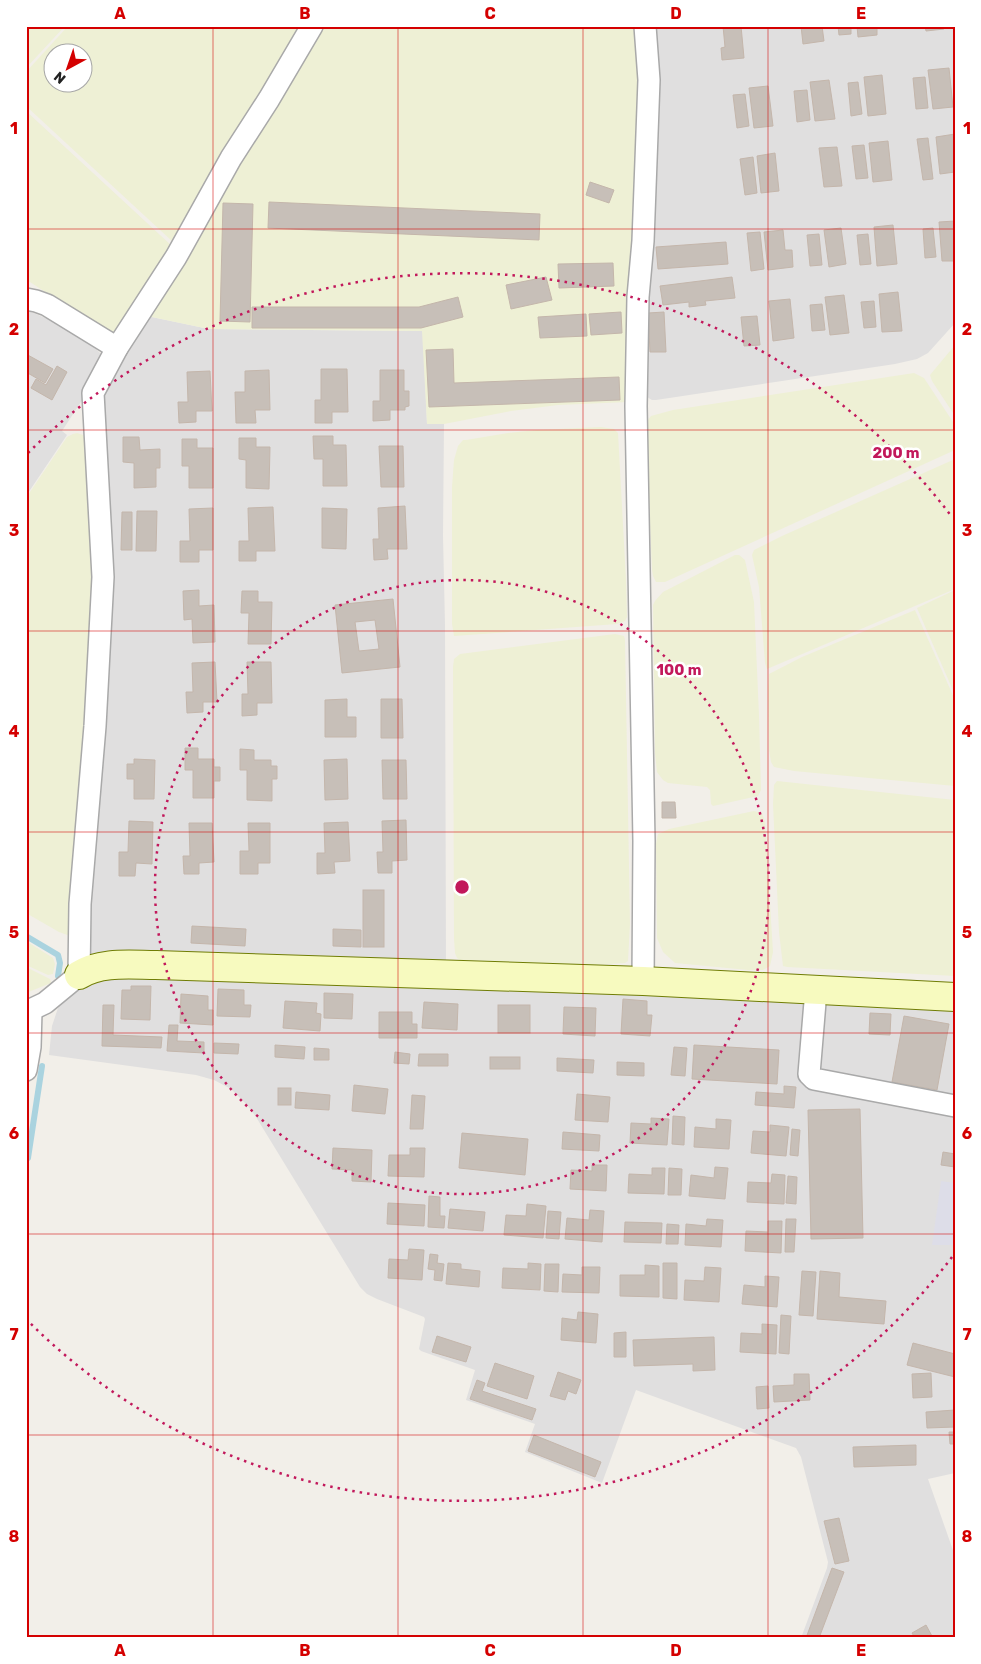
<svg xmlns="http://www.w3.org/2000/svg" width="981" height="1664" font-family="Rubik,sans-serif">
	<rect width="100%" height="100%" fill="#f2efe9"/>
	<g fill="#e0dfdf">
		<polygon points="650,26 955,26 955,323 928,353 917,359 895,364 656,400 652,400 647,397"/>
		<polygon points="26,310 48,319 85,341 95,348 102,355 88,391 62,431 67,435 26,496"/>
		<polygon points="147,316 209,329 423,331 427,424 444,424 443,536 445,625 446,968 93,957 88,953 102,392"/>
		<polygon points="112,974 955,1007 955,1473 928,1479 955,1556 955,1638 801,1638 827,1568 828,1562 801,1457 796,1448 636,1390 602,1483 525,1452 535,1424 466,1400 475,1370 421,1351 419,1349 425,1319 424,1317 377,1299 367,1294 360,1287 256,1117 248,1106 231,1089 214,1080 196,1075 49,1055 52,1026 58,1008 74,992 88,983"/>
	</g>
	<g fill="#eef0d5" fill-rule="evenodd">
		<polygon points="26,26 65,26 26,68"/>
		<path d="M68 26H304L173 242 26 106V72ZM52 52H82V82H52Z"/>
		<polygon points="318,26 641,26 628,402 558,405 511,411 444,424 427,424 422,331 209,329 147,316"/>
		<polygon points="26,111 173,247 116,331 111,332 82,316 30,282 26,284"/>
		<polygon points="955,345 955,416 932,381 930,375"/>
		<polygon points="914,373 924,378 955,425 955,450 665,582 656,582 653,576 652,570 646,425 647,421 651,416 673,410"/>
		<polygon points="601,427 614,429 618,433 626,580 627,617 625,621 617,624 454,636 452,624 452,487 454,460 458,446 463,440 466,440 508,433 537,430"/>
		<polygon points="77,433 86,436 97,576 70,936 59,932 26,913 26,498 67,437 73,434"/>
		<polygon points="955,459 955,589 767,669 765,663 759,587 752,555 754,550 782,536"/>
		<polygon points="735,555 739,555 745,560 754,602 759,715 761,790 758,796 713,806 711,804 710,790 707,787 668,783 663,780 657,772 655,753 653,605 655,601 663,592"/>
		<polygon points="955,590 955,695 917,608"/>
		<polygon points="915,610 955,700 955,786 794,771 774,767 771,762 769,750 768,689 769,674 802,657"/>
		<polygon points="615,634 624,636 625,640 630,924 628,961 625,963 595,965 460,960 457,958 455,953 454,939 453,667 454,659 460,654"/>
		<polygon points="777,781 955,800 955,976 787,967 783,966 779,932 773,804 774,785"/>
		<polygon points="754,811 762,813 765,822 773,952 770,966 763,970 748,970 675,963 663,952 657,938 656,844 658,834 669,829"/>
		<polygon points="26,941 53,958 55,964 53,974 48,975 26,965"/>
		<polygon points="26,967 50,979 51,983 26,993"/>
	</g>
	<polygon fill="#dddde8" points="941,1181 955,1183 955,1245 932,1245"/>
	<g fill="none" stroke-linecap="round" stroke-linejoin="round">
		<g stroke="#aad3df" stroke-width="6">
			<polyline points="26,936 58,955 60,963 58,976"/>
			<polyline points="26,1160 28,1158 42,1066"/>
		</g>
	</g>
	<g fill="#c7bfb8" stroke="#c4b6ab" fill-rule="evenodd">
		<polygon points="723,26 741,26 744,58 722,60 721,48 725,47"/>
		<polygon points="801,26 822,26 824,41 803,44"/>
		<polygon points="838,26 851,26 851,34 839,35"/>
		<polygon points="857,26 877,26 877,35 858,37"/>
		<polygon points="925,26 943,26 944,29 926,31"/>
		<polygon points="949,68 953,107 933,109 928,70"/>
		<polygon points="882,75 886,114 868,116 864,77"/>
		<polygon points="925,77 928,108 916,109 913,78"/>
		<polygon points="829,80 835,119 815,121 810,82"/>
		<polygon points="858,82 862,114 851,116 848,83"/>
		<polygon points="768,86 773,126 754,128 749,88"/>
		<polygon points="807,90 810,120 797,122 794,91"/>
		<polygon points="745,94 749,126 737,128 733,95"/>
		<polygon points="955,134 955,172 940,174 936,137"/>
		<polygon points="928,138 933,179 923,180 917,139"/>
		<polygon points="888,141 892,180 873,182 869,143"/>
		<polygon points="864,145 868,178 856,179 852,146"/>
		<polygon points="837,147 842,186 824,187 819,148"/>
		<polygon points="775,153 779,191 761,193 757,156"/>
		<polygon points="753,157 757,193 745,195 740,159"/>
		<polygon points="590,182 614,190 609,203 586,195"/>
		<polygon points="269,202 540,214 539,240 268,228"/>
		<polygon points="223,203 253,204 250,322 220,321"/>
		<polygon points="955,221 955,261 942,261 939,222"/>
		<polygon points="893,225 897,264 877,266 874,227"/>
		<polygon points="841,228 846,264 829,267 824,230"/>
		<polygon points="933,228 936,257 925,258 923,229"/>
		<polygon points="783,230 785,250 792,250 793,267 768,270 764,232"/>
		<polygon points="760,232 764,269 751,271 747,233"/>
		<polygon points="819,234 822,265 810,266 807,235"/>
		<polygon points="868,234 871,264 860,265 857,235"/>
		<polygon points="726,242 728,264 658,269 656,247"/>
		<polygon points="613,263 614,286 559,288 558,264"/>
		<polygon points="546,277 552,300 511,309 506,285"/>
		<polygon points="732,277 735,298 705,301 706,305 689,307 689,302 663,305 660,286"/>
		<polygon points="898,292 902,331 882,332 879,294"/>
		<polygon points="844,295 849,333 830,335 825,297"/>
		<polygon points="458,297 463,317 421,328 252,328 252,307 419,307"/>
		<polygon points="790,299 794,338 773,341 769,301"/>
		<polygon points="874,301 876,327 864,328 861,302"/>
		<polygon points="822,304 825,330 812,331 810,305"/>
		<polygon points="621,312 622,333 591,335 589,314"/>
		<polygon points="664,312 666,352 650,352 648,313"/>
		<polygon points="586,314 587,336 540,338 538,317"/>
		<polygon points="757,316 760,345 744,346 741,317"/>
		<polygon points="453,349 454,383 619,377 620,400 429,407 426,350"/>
		<polygon points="26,354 53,369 45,383 26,372"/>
		<polygon points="57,366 67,372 52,400 31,388 36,379 46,385"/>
		<polygon points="321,369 347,369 348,412 332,412 332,423 315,423 315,400 321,400"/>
		<polygon points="269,370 270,410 255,410 256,423 236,423 235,392 245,392 245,371"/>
		<polygon points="380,370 404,370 404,391 409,391 409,406 405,407 405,410 390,410 390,420 373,421 373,401 380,401"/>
		<polygon points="210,371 212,411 196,411 196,422 179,423 178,402 188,402 187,372"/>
		<polygon points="313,436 333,436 333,445 346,445 347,486 323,486 323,459 314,459"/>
		<polygon points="123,437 139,437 140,450 160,449 160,468 156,468 156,487 134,488 134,463 123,462"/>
		<polygon points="239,438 256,438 256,447 270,447 269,489 246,488 246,460 239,459"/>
		<polygon points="182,439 197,439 197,448 213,448 213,488 189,488 189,466 182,466"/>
		<polygon points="379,446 403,446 404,487 381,487"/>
		<polygon points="405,506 407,549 387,549 388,559 374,560 373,539 379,539 378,508"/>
		<polygon points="273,507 275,551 256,551 256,561 239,561 239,541 249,541 248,508"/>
		<polygon points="213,508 213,550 199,550 199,562 180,562 180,541 190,541 189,509"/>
		<polygon points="322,508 347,509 346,549 322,548"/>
		<polygon points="137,511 157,511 156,551 136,551"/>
		<polygon points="122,512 132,512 132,550 121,550"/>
		<polygon points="199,590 199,606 214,605 215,642 193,643 192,619 184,620 183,591"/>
		<polygon points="242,591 258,591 258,602 272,602 271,644 248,644 249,613 241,613"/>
		<path d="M393 599 400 667 342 673 335 605ZM375 620 379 649 359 651 355 622Z"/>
		<polygon points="215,662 217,702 203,702 203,712 187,713 186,692 193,692 192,663"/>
		<polygon points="247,662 271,662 272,703 257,703 257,715 242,716 242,694 248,694"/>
		<polygon points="347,699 347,717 356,717 356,737 325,737 325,700"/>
		<polygon points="381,699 402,699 403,738 381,738"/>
		<polygon points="185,748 198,748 198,759 214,759 214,767 220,767 220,781 214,781 214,798 193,798 193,770 185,770"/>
		<polygon points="240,749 254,750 254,760 271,760 271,766 277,766 277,779 272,779 272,801 247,800 247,770 240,770"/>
		<polygon points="134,759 155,760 154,799 134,799 134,779 127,779 127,764 134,764"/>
		<polygon points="347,759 348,799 325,800 324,760"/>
		<polygon points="382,760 406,760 407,799 383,799"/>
		<polygon points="662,802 675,802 676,818 662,818"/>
		<polygon points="406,820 407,860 392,861 392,873 378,873 377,852 383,852 382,821"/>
		<polygon points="129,821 153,822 152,864 136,863 135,876 119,876 119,852 128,852"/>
		<polygon points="348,822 350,861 334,862 335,873 317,874 317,853 325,853 324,823"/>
		<polygon points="189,823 212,823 214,862 199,863 199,874 184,874 183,856 190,856"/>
		<polygon points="248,823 270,823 270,863 258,863 258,874 240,874 240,851 249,851"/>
		<rect x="363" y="890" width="21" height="57"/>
		<polygon points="192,926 246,929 245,946 191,943"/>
		<polygon points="333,929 361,930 361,947 333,946"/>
		<polygon points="131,986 151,986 150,1020 121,1019 122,990 131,990"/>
		<polygon points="218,989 244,990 244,1005 251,1005 250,1017 217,1016"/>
		<polygon points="324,993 353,994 352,1019 324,1018"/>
		<polygon points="181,994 208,996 208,1010 213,1010 213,1025 180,1023"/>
		<polygon points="623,999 647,1001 647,1015 652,1015 650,1036 621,1034"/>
		<polygon points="285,1001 317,1003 316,1013 321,1014 320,1031 283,1028"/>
		<polygon points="424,1002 458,1004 457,1030 422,1028"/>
		<polygon points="103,1005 114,1005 113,1035 162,1037 161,1048 102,1046"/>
		<rect x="498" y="1005" width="32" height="28"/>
		<polygon points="564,1007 596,1008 595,1036 563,1034"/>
		<polygon points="379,1012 412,1012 412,1024 417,1024 417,1038 379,1038"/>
		<polygon points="870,1013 891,1014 890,1035 869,1034"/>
		<polygon points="904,1016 949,1024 937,1090 892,1082"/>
		<polygon points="169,1025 178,1025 177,1041 204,1042 204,1053 167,1051"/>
		<polygon points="214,1043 239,1044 238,1054 214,1053"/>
		<polygon points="275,1045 305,1047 304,1059 275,1057"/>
		<polygon points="694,1045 779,1050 777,1084 692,1079"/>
		<polygon points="674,1047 687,1048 685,1076 671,1075"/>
		<polygon points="314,1048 329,1049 329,1060 314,1060"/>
		<polygon points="395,1052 410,1054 409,1064 394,1063"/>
		<polygon points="419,1054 448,1054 448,1066 418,1066"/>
		<rect x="490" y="1057" width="30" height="12"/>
		<polygon points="557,1058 594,1060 593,1073 557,1071"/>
		<polygon points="617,1062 644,1063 644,1076 617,1075"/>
		<polygon points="354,1085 388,1089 385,1114 352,1111"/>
		<polygon points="784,1086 796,1087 794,1108 755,1105 756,1092 784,1094"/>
		<rect x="278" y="1088" width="13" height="17"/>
		<polygon points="296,1092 330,1095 329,1110 295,1108"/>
		<polygon points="577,1094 610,1097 608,1122 575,1120"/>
		<polygon points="412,1095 425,1096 423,1129 410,1129"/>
		<polygon points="860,1109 863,1238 811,1239 808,1110"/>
		<polygon points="673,1116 685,1117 684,1145 672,1144"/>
		<polygon points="651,1118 669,1119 667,1145 630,1143 631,1123 651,1124"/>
		<polygon points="716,1119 731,1120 729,1149 694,1147 695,1127 716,1129"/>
		<polygon points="770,1125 789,1127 786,1156 751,1153 753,1131 770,1132"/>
		<polygon points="792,1129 800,1130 798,1156 790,1155"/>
		<polygon points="563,1132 600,1135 599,1151 562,1149"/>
		<polygon points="462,1133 528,1139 525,1175 459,1168"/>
		<polygon points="333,1148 372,1150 371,1182 352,1181 352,1170 332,1169"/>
		<polygon points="410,1148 425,1148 424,1177 388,1176 389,1155 410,1155"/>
		<polygon points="943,1152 955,1154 955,1167 941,1165"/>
		<polygon points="592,1165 607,1165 606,1191 570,1189 571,1170 592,1171"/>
		<polygon points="715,1167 728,1168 725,1199 689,1196 691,1175 714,1178"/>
		<polygon points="652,1168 665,1168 664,1194 628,1193 629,1174 652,1175"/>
		<polygon points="669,1168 682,1169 681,1195 668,1195"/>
		<polygon points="772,1174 785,1175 784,1204 747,1202 748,1182 771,1183"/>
		<polygon points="788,1176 797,1177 796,1204 786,1203"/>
		<polygon points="429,1196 440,1197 440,1216 445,1216 444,1228 428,1227"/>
		<polygon points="388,1203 425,1205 424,1226 387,1224"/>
		<polygon points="527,1204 546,1206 543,1238 504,1235 506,1215 526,1216"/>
		<polygon points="450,1209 485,1212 483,1231 448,1228"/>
		<polygon points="590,1210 604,1211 602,1242 565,1239 567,1218 589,1220"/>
		<polygon points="548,1211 561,1212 559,1239 546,1238"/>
		<polygon points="707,1219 723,1220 721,1247 685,1245 686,1224 706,1226"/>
		<polygon points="786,1219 796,1219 794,1252 785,1252"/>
		<polygon points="768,1221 782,1221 781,1253 745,1251 746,1231 768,1232"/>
		<polygon points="625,1222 662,1223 661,1243 624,1242"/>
		<polygon points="667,1224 679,1225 678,1244 666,1244"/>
		<polygon points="409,1249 424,1250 422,1280 388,1278 389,1259 408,1260"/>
		<polygon points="430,1254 438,1255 437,1263 444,1264 442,1281 434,1280 435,1270 428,1269"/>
		<polygon points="448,1263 461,1264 461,1269 480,1271 479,1287 446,1284"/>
		<polygon points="528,1263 541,1264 540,1290 502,1288 503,1268 528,1269"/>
		<polygon points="663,1263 677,1263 677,1299 663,1298"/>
		<polygon points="545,1264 559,1264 558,1292 544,1291"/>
		<polygon points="645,1265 659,1266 659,1297 620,1296 620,1275 645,1275"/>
		<polygon points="582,1267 600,1267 599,1293 562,1292 563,1274 582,1275"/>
		<polygon points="705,1267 721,1268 719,1302 684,1300 685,1280 704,1281"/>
		<polygon points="802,1271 816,1272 813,1316 799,1315"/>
		<polygon points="820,1271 840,1273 839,1297 886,1301 884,1324 817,1319"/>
		<polygon points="765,1276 779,1277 777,1307 742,1304 744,1285 765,1287"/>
		<polygon points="578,1312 598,1314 596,1343 561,1340 562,1318 577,1320"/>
		<polygon points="781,1315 791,1316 789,1354 779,1353"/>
		<polygon points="762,1324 777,1325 776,1354 740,1352 741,1333 762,1334"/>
		<polygon points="626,1332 626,1357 614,1357 614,1333"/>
		<polygon points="437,1336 471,1347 466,1362 432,1352"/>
		<polygon points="714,1337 715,1370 693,1371 693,1364 634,1366 633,1340"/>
		<polygon points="913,1343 955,1354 955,1377 907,1365"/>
		<polygon points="495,1363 534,1376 527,1399 487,1386"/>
		<polygon points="558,1372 581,1380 576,1394 568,1391 565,1400 550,1396"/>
		<polygon points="931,1373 932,1397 913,1398 912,1374"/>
		<polygon points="794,1374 809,1374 810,1400 774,1402 773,1386 794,1385"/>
		<polygon points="477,1380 485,1383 482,1391 536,1409 532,1420 470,1399"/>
		<polygon points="768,1386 769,1408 757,1409 756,1387"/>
		<polygon points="955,1410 955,1427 927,1428 926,1412"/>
		<polygon points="949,1432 955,1432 955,1444 950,1444"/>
		<polygon points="534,1435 601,1462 595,1477 528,1451"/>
		<polygon points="916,1445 916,1465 854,1467 853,1447"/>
		<polygon points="839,1518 849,1561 835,1564 824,1521"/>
		<polygon points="832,1568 844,1572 819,1638 806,1638"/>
		<polygon points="926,1625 933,1638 915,1638 912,1633"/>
	</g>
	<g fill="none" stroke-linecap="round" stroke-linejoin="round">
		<g stroke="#a9a9a9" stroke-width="24">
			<g id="street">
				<polyline points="26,299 36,301 47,305 117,348"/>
				<polyline points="643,981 644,841 636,406 638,297 643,241 649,80 645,26"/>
				<polyline points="816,990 809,1074 814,1079 955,1106"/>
				<polyline points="26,1012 45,1003 79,975 80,904 95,726 103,577 93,393 117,348 176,257 231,158 269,99 312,26"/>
				<polyline points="26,1070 30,1047 31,1011"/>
			</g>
		</g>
		<g stroke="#707d05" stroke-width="30">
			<path id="secondary" d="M79 975C101 961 132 965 156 965L643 981 955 997"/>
		</g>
		<use href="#street" stroke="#fff" stroke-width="21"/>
		<use href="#secondary" stroke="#f7fabf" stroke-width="28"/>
	</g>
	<path fill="none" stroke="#d40000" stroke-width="1" stroke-opacity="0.55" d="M213 26V1638M398 26V1638M583 26V1638M768 26V1638M26 229H955M26 430H955M26 631H955M26 832H955M26 1033H955M26 1234H955M26 1435H955"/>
	<g fill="none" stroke="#c2185b" stroke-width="2.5" stroke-dasharray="2.5 5">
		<circle cx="462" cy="887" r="307"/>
		<path d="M952 1257A614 614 0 0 1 28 1321M28 453A614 614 0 0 1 952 517"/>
	</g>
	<circle cx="462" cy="887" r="8" fill="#c2185b" stroke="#fff" stroke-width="2.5"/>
	<g font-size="15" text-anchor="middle" font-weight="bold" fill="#c2185b" stroke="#fff" stroke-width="5" stroke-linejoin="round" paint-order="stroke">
		<text x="896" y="458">200 m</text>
		<text x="679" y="675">100 m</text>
	</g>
	<rect width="981" height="1664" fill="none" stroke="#ffffff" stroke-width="55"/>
	<g transform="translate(68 68) rotate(220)"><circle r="24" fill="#ffffff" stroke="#a7a7a7"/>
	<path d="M0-4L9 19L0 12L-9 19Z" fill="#d40000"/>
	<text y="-8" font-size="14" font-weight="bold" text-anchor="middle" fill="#222222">N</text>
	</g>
	<rect x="28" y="28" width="926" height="1608" fill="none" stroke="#d40000" stroke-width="2"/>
	<g font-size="16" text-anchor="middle" font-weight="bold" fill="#d40000">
		<text x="120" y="19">A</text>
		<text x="305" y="19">B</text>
		<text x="490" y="19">C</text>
		<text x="676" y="19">D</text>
		<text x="861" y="19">E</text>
		<text x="14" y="134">1</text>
		<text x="967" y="134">1</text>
		<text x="14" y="335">2</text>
		<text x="967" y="335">2</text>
		<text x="14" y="536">3</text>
		<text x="967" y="536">3</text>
		<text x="14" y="737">4</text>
		<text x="967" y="737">4</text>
		<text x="14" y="938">5</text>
		<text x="967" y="938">5</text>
		<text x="14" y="1139">6</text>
		<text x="967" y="1139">6</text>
		<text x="14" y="1340">7</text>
		<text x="967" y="1340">7</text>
		<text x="14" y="1542">8</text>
		<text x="967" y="1542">8</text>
		<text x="120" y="1656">A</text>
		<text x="305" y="1656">B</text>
		<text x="490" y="1656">C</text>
		<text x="676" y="1656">D</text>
		<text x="861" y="1656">E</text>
	</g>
</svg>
